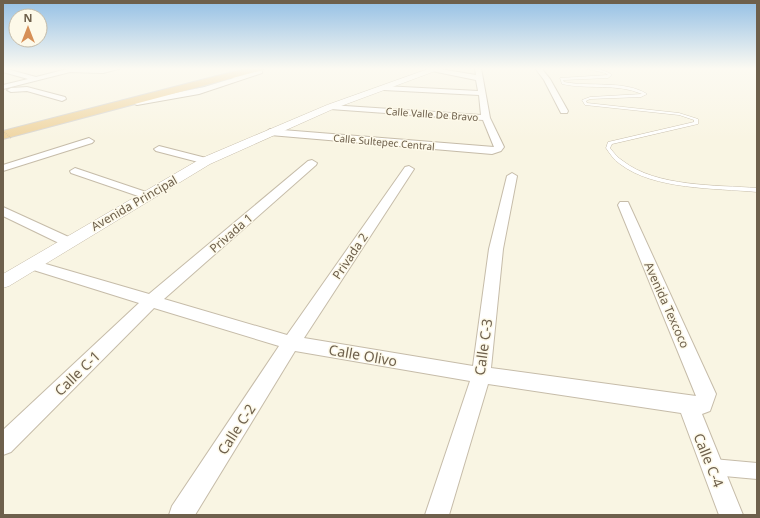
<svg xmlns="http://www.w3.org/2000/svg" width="760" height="518" font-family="'Noto Sans',sans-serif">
	<rect width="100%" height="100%" fill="#f9f5e3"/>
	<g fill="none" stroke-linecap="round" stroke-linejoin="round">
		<g stroke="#c6bca9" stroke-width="1">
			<path id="service" d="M583 68C592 68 605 69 612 75L608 78 563 80 564 82C590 87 625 80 647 94L641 97 590 99 586 101 587 103 679 113 698 119V124L612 144 610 148C614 153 618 158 623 161 656 187 717 185 757 188V192C715 188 654 190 620 164 614 160 610 154 606 148L608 142 694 122V120L679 115 585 105 582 100 590 97 642 94C617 83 588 90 562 84L560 78 608 75 605 73Z"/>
		</g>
		<g stroke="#c6bca9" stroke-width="2">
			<polygon id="pedestrian" points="713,459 757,463 757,479 713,475 707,473 705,467 707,461"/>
		</g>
		<g stroke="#c6bca9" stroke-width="2">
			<g id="minor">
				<polygon points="3,68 36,77 71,68 122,68 103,73 70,72 3,89 3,85 28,79 3,72"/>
				<polygon points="434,68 476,75 475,68 481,68 490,118 504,147 501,151 492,154 270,135 266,132 270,129 494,147 483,120 330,109 326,107 330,105 481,115 479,95 384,90 380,88 384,86 478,91 476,80 432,71 431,70"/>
				<polygon points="535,68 541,68 550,79 568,111 567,113 561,113 544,80"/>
				<polygon points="260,70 262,71 262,73 199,94 137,105 133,103 137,101 204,87 234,78 231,77 231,75"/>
				<polygon points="27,87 65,97 66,99 62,101 27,91 11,92 7,90 11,88"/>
				<polygon points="89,138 94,141 92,143 3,171 3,165"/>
				<polygon points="159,146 210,159 211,161 206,164 156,151 154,149"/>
				<polygon points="312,160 317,163 316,165 164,299 287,335 405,167 409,166 414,169 304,338 473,366 489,249 507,176 512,173 517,176 503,249 491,368 696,396 618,205 620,202 628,202 716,394 710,411 702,414 743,515 719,515 681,413 488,384 449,515 425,515 470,381 295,351 195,515 169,515 172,506 279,346 154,308 11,452 3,455 3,430 139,303 27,268 25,265 27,262 32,260 149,294 308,161"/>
				<polygon points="75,168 152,194 154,196 148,199 144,198 71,173 70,171"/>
				<polygon points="3,207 73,239 75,242 73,245 63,245 3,216"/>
			</g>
		</g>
		<g stroke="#c6bca9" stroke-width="1">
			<polygon id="tertiary" points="431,68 438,70 333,109 210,164 9,286 3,288 3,274 202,158 327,105"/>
		</g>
		<g stroke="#d9d6d0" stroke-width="2">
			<polygon id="trunk" points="248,68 264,68 263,70 3,139 3,131"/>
		</g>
		<use href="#service" fill="#fff" fill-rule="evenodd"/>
		<use href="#pedestrian" fill="#fff" fill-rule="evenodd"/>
		<use href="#minor" fill="#fff" fill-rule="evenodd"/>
		<use href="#tertiary" fill="#fff" fill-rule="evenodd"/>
		<use href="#trunk" fill="#efd5a2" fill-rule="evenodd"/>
		<polyline stroke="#cfbea2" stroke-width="1.5" stroke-dasharray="0.5 1.5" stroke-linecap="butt" points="3,131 11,138"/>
	</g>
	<linearGradient id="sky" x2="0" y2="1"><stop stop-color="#95c0e5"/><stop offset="0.49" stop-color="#fcfaf2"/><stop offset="1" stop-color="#fcfaf2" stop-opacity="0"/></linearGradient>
	<rect width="760" height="140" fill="url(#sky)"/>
	<g text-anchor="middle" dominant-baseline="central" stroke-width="3" stroke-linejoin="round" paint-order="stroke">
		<g font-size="10" fill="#6e604c" stroke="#fdf9e9">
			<text transform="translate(432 114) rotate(4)">Calle Valle De Bravo</text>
			<text transform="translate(384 142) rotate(5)">Calle Sultepec Central</text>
		</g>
		<g font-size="12" fill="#6e604c" stroke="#fdf9e9">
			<text transform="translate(134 203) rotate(-30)">Avenida Principal</text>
			<text transform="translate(231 233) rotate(-41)">Privada 1</text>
			<text transform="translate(350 256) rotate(-56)">Privada 2</text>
			<text transform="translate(667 305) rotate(66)">Avenida Texcoco</text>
		</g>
		<g font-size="14" fill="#6e604c" stroke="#fdf9e9">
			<text transform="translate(483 347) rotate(-82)">Calle C-3</text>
			<text transform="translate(363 355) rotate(10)">Calle Olivo</text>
			<text transform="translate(77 373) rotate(-44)">Calle C-1</text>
			<text transform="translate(236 429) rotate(-57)">Calle C-2</text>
			<text transform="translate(709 460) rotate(68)">Calle C-4</text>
		</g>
	</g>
	<rect width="760" height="518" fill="none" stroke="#6e604c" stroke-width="8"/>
	<g transform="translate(28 28)"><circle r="19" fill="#fdf9e9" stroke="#c4bcaa"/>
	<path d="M0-3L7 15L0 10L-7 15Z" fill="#d68f56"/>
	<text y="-6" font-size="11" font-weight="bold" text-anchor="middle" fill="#6e604c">N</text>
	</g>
</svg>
